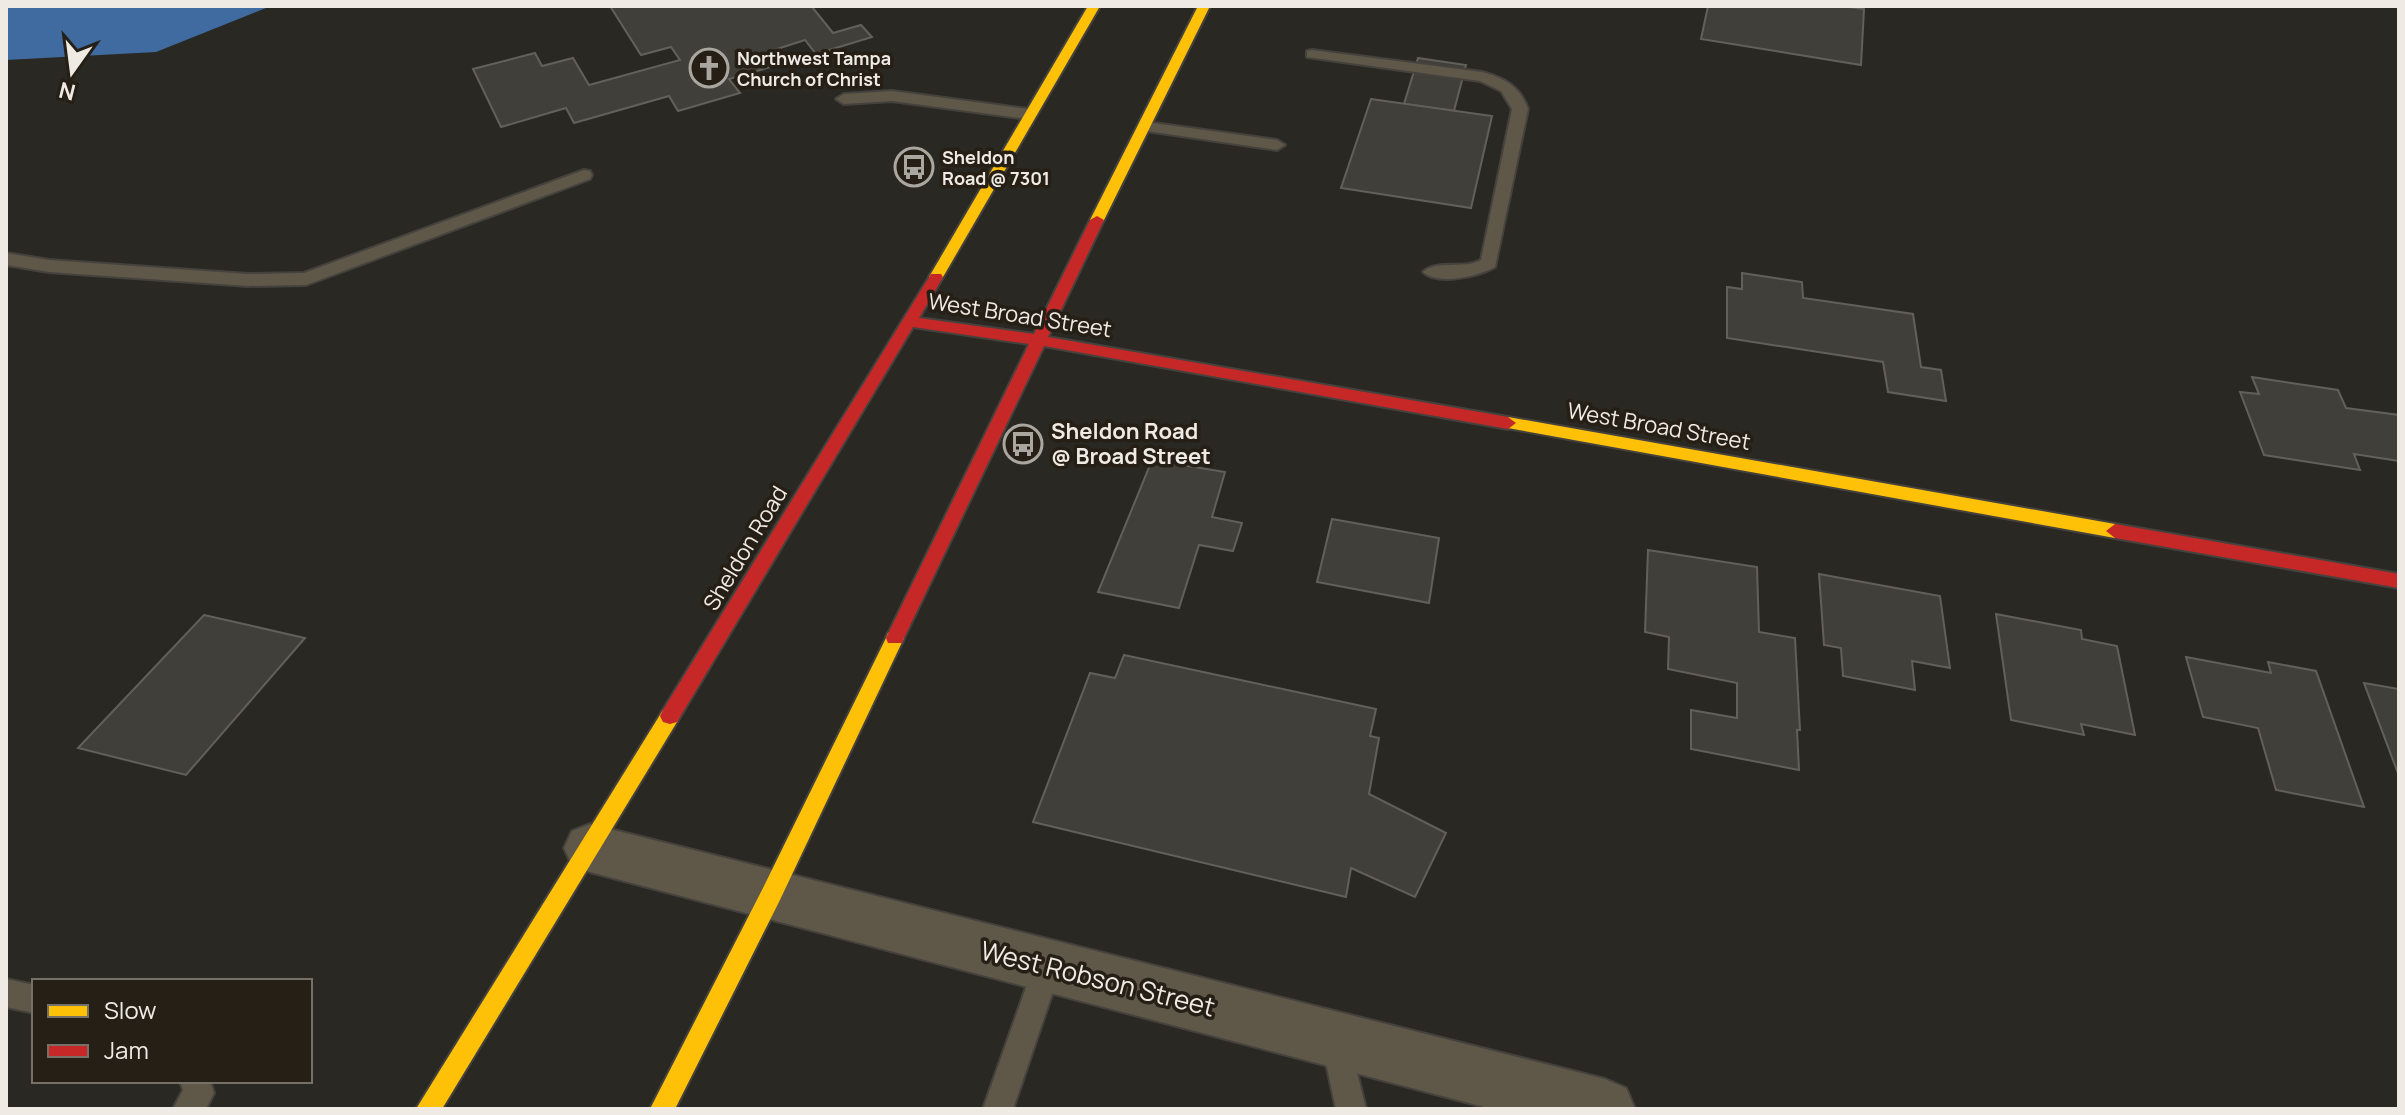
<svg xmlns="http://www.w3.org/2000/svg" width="2405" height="1115" font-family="Manrope,sans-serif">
	<rect width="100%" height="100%" fill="#2a2822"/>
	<polygon fill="#406ba0" points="11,6 271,6 156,52 6,60 6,7"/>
	<g fill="#413f39" stroke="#62605a" stroke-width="2">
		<polygon points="610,6 818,6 812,7 833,33 861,25 872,37 816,54 805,40 777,49 788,62 729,79 740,93 678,111 669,96 574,123 566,108 501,127 473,69 535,53 542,66 573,58 589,85 680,60 671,47 641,55"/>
		<polygon points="1708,6 1842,6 1864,9 1861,65 1701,39"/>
		<polygon points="1418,58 1466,65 1454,111 1404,104"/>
		<polygon points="1371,99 1492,116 1471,208 1341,188"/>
		<polygon points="1742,273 1802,282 1803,298 1913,314 1921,367 1941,370 1946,401 1888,392 1883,362 1727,338 1727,287 1742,289"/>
		<polygon points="2252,377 2338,390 2346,408 2399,415 2399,461 2354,454 2360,470 2264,455 2240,392 2259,394"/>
		<polygon points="1152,460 1225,472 1212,517 1242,523 1233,551 1199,545 1179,608 1098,592"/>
		<polygon points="1332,519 1439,538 1429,603 1317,582"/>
		<polygon points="1648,550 1757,567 1759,632 1795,638 1800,730 1797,730 1799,770 1691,749 1691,710 1737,718 1737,683 1668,669 1669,637 1645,632"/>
		<polygon points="1819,574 1940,596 1950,668 1912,661 1915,690 1843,676 1841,648 1824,645"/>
		<polygon points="1996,614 2081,630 2082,639 2117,646 2135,735 2081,724 2084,735 2011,720"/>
		<polygon points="204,615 305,638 186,775 78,748"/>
		<polygon points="1124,655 1376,709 1370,736 1379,738 1369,794 1446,833 1415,897 1351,868 1346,897 1033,822 1090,673 1115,678"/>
		<polygon points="2186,657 2271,673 2268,662 2316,671 2364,807 2276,790 2258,728 2203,717"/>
		<polygon points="2364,683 2399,689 2399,776"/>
	</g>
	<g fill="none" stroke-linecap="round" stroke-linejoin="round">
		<g stroke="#45423e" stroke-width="4">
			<g id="lane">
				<path d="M1312 50 1482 72C1504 78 1520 86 1528 109L1495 267C1479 276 1438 286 1423 272 1436 259 1463 270 1481 260L1512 109 1501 91 1480 81 1307 57V51Z"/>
				<polygon points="892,91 1028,109 1036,114 1028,119 892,101 844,104 836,99 844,94"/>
				<polygon points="1146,122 1277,140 1285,145 1277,150 1140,130 1138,127"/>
				<polygon points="584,170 590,171 592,175 590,179 306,285 248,286 49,272 6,265 6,253 49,260 248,274 304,273"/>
				<polygon points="1048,952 1058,956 1062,965 1013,1109 983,1109 1034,965 1038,956"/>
				<polygon points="6,979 34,985 34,1013 6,1007"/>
				<polygon points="1335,1026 1345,1030 1349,1040 1366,1109 1336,1109 1321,1040 1325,1030"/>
				<polygon points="180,1081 210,1081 214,1093 206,1109 173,1109 183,1090"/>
			</g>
		</g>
		<g stroke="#45423e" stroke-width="4">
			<polygon id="street" points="590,824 1605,1079 1626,1088 1635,1109 1492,1109 590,872 572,865 564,848 572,831"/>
		</g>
		<g stroke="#45423e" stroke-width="4">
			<g id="slow">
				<polygon points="1088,6 1100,6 943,277 941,280 931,280 929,277"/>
				<polygon points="1198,6 1210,6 1104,220 1102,223 1092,223 1090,220"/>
				<polygon points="1508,417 2115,524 2124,531 2115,538 1502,427 1500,423 1502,419"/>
				<polygon points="895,630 902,633 904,638 779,902 675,1109 650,1109 763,888 886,638 888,633"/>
				<polygon points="670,708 677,710 680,716 677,722 442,1109 416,1109 663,710"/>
			</g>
		</g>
		<g stroke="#45423e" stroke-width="4">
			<g id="jam">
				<polygon points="1097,216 1104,220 1048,337 1508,417 1516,423 1508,429 1044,346 904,638 902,643 888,643 886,638 1029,344 913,327 677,722 670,724 663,722 660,716 663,710 931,274 941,274 943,277 919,318 1034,334 1090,220"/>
				<polygon points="2115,524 2399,574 2399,588 2115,538 2106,531"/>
			</g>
		</g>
		<use href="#lane" fill="#5f5748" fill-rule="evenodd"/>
		<use href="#street" fill="#5f5748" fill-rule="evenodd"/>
		<use href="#slow" fill="#ffc107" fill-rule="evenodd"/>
		<use href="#jam" fill="#c62828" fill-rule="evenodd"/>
	</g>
	<defs>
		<g id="church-ring" transform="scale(2)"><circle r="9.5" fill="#251f15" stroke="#aaa7a0" stroke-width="1.5"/><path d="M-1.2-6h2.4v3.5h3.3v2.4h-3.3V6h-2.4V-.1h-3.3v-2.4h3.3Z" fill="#aaa7a0"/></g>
		<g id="bus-ring" transform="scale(2)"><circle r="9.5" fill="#251f15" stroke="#aaa7a0" stroke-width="1.5"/><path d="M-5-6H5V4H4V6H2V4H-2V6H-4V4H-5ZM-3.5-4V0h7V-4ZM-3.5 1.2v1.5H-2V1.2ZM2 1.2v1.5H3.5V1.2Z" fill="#aaa7a0"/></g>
	</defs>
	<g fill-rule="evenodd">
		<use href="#church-ring" x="709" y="68"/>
		<use href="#bus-ring" x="914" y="167"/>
		<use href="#bus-ring" x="1023" y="444"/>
	</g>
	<g text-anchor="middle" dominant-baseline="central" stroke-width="7" stroke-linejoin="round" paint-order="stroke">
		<g font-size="18" font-weight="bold" fill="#efebe4" stroke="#251f15" text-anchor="start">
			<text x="737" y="58">Northwest Tampa<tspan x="737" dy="21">Church of Christ</tspan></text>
			<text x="942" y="157">Sheldon<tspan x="942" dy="21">Road @ 7301</tspan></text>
		</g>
		<g font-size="22" fill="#efebe4" stroke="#251f15">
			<text transform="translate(1020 315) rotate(9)">West Broad Street</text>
			<text transform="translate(1659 426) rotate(10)">West Broad Street</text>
			<text transform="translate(745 548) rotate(-59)">Sheldon Road</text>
		</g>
		<g font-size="22" font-weight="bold" fill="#efebe4" stroke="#251f15" text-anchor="start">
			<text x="1051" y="431">Sheldon Road<tspan x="1051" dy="25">@ Broad Street</tspan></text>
		</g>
		<g font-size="26" fill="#efebe4" stroke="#251f15">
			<text transform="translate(1098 978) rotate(14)">West Robson Street</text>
		</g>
	</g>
	<rect width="2405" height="1115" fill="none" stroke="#efebe4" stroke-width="16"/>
	<rect x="32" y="979" width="280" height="104" fill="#251f15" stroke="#767168" stroke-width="2"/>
	<rect x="48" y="1005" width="40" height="12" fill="#ffc107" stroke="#767168" stroke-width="2"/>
	<text x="104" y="1019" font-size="24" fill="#efebe4">Slow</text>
	<rect x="48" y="1045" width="40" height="12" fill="#c62828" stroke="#767168" stroke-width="2"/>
	<text x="104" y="1059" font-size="24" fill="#efebe4">Jam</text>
	<g transform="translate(72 72) rotate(194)" stroke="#251f15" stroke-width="6" paint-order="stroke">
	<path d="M0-6L14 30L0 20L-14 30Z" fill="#efebe4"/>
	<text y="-12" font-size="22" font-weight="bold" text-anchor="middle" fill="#efebe4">N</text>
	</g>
</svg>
